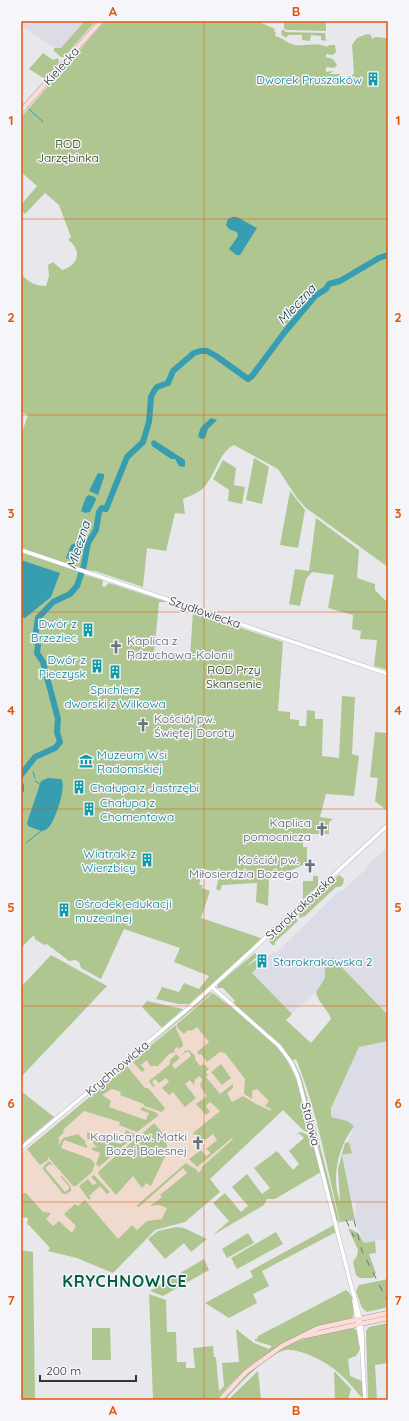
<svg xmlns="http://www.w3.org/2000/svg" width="409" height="1421" font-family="Quicksand,sans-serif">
	<rect width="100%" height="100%" fill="#e8e8ec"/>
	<g fill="#dcdce7">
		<polygon points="21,21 86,21 61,49 58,50 21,26"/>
		<polygon points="388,847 388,1013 386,1013 342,967 292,1014 252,973 274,951 276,953 340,890 342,891 367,868 366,866"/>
		<polygon points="388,1041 388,1239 364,1243 355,1220 356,1202 352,1202 342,1155 352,1152 349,1142 347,1143 352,1133 326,1119 359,1047"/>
	</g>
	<polygon fill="#f0dacd" points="195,1009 283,1110 155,1230 147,1221 103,1262 100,1268 77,1258 48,1251 50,1248 29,1225 27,1225 28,1218 21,1217 21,1154"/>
	<g fill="#afc691">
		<polygon points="85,21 96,21 64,57 61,57 54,51 54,48 61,48"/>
		<path d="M105 21H252L256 23 257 21 275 29 274 31 276 33 275 36C282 37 288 44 295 45 305 46 318 42 327 47L329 45H335L336 52 333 55 326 54V57L333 59 337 65 334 68 326 67V72L334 71 329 74H340L343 79H347V76L354 74 352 45 357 38 367 34 371 35 372 39 375 37 388 38V567L306 508 297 498 278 469 234 445C218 452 215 479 201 490 196 494 189 496 183 499L185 514 175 513 166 551 147 548 143 587 95 571 84 570 82 574 103 580 102 586 105 587 109 583 167 602H159L154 654 190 657 193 612 283 642 278 711 290 712V719L299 720V726H306L307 710 315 711V719H323L322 756 339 758 342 696 355 697 352 754 359 756 354 796 326 794 320 817 333 819 329 822V834H303V847H307V859L312 863H303V865L269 880 268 906 256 902 257 883 222 885 220 891 216 889 220 873 204 869 199 884 203 886 202 888 210 891 201 918 261 938 260 941 189 1004H179L156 999 162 987 179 992 184 983 199 989 209 976 174 962 180 948 124 929 101 979 81 968 79 962 75 960 69 961 47 944 44 945 35 939 34 935 21 948V435L28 415 21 412V274C28 282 35 286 46 286L49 276 48 265 53 262 62 270C78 266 83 250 68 240L71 237 59 205 45 193 25 214 21 210V205L37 186 21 172V117Z"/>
		<polygon points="284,21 326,21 326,31 286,30 284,28"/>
		<polygon points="282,29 286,32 325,33 326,41 321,40 321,36 311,35 310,41 302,40 302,35 288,35 286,38 281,34"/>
		<polygon points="43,53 53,60 58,58 59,61 59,63 45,79 29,69"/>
		<polygon points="254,458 269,467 262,504 246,500"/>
		<polygon points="223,460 236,468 234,485 245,487 242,504 228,501 229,490 213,479"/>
		<polygon points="290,491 305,510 298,548 280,545"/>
		<polygon points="316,518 359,550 357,578 375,584 375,590 386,601 388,592 388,670 374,666 377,640 360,639 361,631 352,629 353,615 328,608 334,575 312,572 306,579 300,606 289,604 295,569 309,571"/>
		<polygon points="375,732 388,733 388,800 386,810 375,801 378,778 370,777"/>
		<polygon points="339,875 344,879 343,884 340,887 336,887 305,916 300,918 297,914"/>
		<polygon points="313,876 318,876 318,886 303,899 303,881 313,881"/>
		<polygon points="295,917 298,921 275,942 275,945 272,945 268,940"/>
		<path d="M255 953 258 956 246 967 259 958 262 963 252 973 292 1014 286 1020 311 1043 331 1019C328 1009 318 1003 316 992L325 978V967L332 957 386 1013H388V1041L359 1047 331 1108V1117L347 1121 354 1126C338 1147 331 1177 340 1202L338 1169 345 1143 349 1142 352 1153 342 1155 355 1220 340 1222C327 1168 317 1110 296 1059L293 1060 301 1076 311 1111 340 1224 336 1219 309 1111 297 1069 281 1045 233 1003 235 1001 223 988H217L218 984Z"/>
		<polygon points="51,955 107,986 21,1077 21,987"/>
		<polygon points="213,992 130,1062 209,993"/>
		<path d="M213 993C237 1012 276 1038 290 1066 301 1086 305 1110 311 1133L304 1131 283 1110 210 1179 220 1192 185 1222 155 1230 113 1273 77 1258 48 1251 50 1248 29 1225H27L28 1218 21 1217V1193H26L43 1212 51 1213 46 1219 53 1226 59 1221 72 1233 76 1226 64 1214 75 1204 78 1206 85 1200 118 1239 132 1225 137 1230 147 1221 162 1219 167 1208 159 1205 150 1206 162 1197 160 1195 187 1173 183 1168 139 1207 136 1206 186 1163 197 1170 198 1173 202 1169 201 1168 233 1139 232 1138 197 1167 189 1159 201 1150 206 1156 211 1153 206 1149 217 1140 213 1134 203 1142 196 1134 194 1135 193 1133 220 1111 210 1102 206 1106 210 1112 206 1115 196 1104 207 1096 200 1086 202 1079 199 1076 195 1080 194 1085 190 1080 185 1084 196 1098 185 1107 173 1092 169 1095 162 1088 169 1082 166 1078 159 1083 155 1079 152 1082 155 1086 153 1087 149 1081 170 1064V1060L176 1054 180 1058 172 1065 175 1069 191 1056 188 1051 181 1056 185 1052 184 1051 189 1050 195 1056V1059L200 1066 204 1064 209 1069 206 1072 208 1075 206 1077 220 1094 233 1084V1088L227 1093 232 1102 243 1096 256 1104 271 1111V1109L265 1106 269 1101 257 1089 252 1091V1099L244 1094 245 1079 225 1053 220 1052 207 1062 201 1054 199 1055 197 1052 209 1042 197 1027 191 1031 188 1030 184 1034 177 1027V1024Z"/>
		<polygon points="147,1001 183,1009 162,1028 142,1007"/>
		<path d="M176 1025C176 1034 183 1038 183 1046L179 1049 177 1047 174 1050 175 1052 169 1054 158 1066H150L147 1060 141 1065 145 1070 142 1072 132 1061Z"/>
		<polygon points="221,1064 231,1078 222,1085 211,1072"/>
		<polygon points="127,1066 145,1088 148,1088 165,1108 162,1112 144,1106 144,1104 120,1095 121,1092 112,1089 102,1095 111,1101 109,1107 146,1120 149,1113 140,1110 142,1107 157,1113 158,1116 137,1132 119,1125 120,1122 84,1111 63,1130 64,1132 58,1138 60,1140 57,1148 63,1138 78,1134 86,1142 85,1144 87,1145 87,1148 64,1140 61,1148 91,1159 95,1164 92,1172 76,1186 73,1186 48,1157 48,1160 40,1165 27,1149"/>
		<polygon points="21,1091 54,1117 21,1145"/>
		<polygon points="153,1124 155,1124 164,1135 168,1150 151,1186 146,1183 142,1188 133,1176 116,1195 99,1175 98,1172 122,1150 135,1156 144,1158 146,1156 146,1152 136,1139"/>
		<polygon points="126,1130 136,1135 99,1167 96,1164 100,1153 92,1150 93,1147 98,1148 87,1138 87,1132 121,1144"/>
		<polygon points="301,1132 312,1137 321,1172 275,1199 267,1199 264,1205 213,1235 229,1221 213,1203 225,1193 241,1212 248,1206 232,1187 247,1174 262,1194 270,1188 254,1168 277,1151 293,1170 299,1164 289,1151 304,1138 300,1134 296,1134"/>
		<polygon points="134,1140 144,1152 142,1157 135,1156 123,1150"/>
		<polygon points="49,1161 55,1167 50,1164 45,1168 65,1192 70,1188 60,1176 62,1176 71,1187 71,1191 66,1194 63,1194 43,1169 43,1167"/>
		<polygon points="94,1175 110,1192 107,1194 100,1186 89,1196 91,1198 89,1200 79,1186 88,1179 93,1185 97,1183 91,1177"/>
		<polygon points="334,1225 336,1232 262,1271 269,1286 253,1294 257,1303 229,1318 205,1303 253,1277 250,1271"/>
		<polygon points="176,1227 184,1228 207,1239 191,1252 184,1243 165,1259 148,1239 158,1231"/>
		<polygon points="348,1228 358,1233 364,1243 375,1241 376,1253 369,1254 376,1273 373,1278 360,1278 356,1275 353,1262 357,1256 358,1250"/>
		<polygon points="276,1232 283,1244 237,1269 231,1258"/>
		<polygon points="248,1233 254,1243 227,1258 222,1249"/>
		<polygon points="21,1250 33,1252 35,1400 21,1400"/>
		<polygon points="204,1259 209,1270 163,1296 150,1291"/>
		<polygon points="388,1279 388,1307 367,1312 362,1308 356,1291 359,1285"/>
		<path d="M346 1290C353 1294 357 1310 352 1318 343 1324 330 1324 320 1328 276 1346 247 1361 217 1400H153L149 1294 166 1300 167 1332H176L177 1362H186V1368H195L193 1348 213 1346 214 1357H216L219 1391 224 1386 222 1363 239 1362 236 1329 254 1343 269 1349 272 1346 255 1341V1339H257L258 1336Z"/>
		<polygon points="388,1323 388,1363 375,1365 377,1400 368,1400 366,1331 369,1327"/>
		<path d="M352 1327 357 1331 360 1349 356 1356 348 1359 350 1376 362 1381 363 1397H361C344 1376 332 1364 307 1354 300 1352 293 1349 286 1350 268 1353 237 1386 225 1400H223C243 1375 272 1349 304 1339 319 1333 336 1331 352 1327Z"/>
		<polygon points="92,1328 110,1328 111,1360 92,1360"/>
		<polygon points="258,1371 261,1400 229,1400 232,1396"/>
		<polygon points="334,1371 351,1389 348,1400 335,1400"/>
	</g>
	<g fill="#379db0">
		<polygon points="232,217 237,217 257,228 240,255 236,255 229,249 238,236 237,232 229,229 226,225 228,219"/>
		<polygon points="211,418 217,420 208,429 205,438 201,439 198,436 201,427"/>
		<polygon points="154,440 185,460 185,467 179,466 175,459 171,459 152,446 151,442"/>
		<polygon points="98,473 104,474 104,477 98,495 89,491"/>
		<polygon points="89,495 95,497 96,500 90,512 85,513 81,511 86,497"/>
		<polygon points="80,541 82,541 78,562 66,558 71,545"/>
		<polygon points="21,560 60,573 51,597 25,618 21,617"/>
		<path d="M48 778 61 779C67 785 56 817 51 824 49 828 45 831 41 831L28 826 27 823 41 781Z"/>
	</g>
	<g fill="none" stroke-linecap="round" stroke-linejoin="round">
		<g stroke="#379db0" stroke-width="1">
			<polyline points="21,101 23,103"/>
			<polyline points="29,109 43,122"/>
			<polyline points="32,762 32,765"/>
			<polyline points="33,772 35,778"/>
			<polyline points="35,781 41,785"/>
			<polyline points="26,843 41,831"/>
			<polyline points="21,854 22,852"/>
		</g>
		<g stroke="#379db0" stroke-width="6">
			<polyline points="21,775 35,757 55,748 60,742 57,732 58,719 43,662 37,653 38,645 35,638 38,618 53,602 70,594 77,586 84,565 88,543 96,530 99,512 102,508 106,509 127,457 143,442 149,422 151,397 154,391 157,387 168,383 173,371 194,353 200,351 207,351 216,356 248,379 252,376 284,333 315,296 326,289 329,284 340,281 379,258 388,255"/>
			<polyline points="21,786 21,790"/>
		</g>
		<g stroke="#bebec1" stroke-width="4.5">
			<g id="minor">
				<polyline points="21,550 388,674"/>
				<path d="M212 987 279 1046 291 1062 298 1077 351 1285C357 1307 364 1326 362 1350"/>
				<polyline points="21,1148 190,1007 388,825"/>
				<polyline points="354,1300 362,1350 365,1400"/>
			</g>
		</g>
		<g stroke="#b2928e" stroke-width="5.5">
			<g id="major">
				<polyline points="21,111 101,21"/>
				<polyline points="305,1336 388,1318"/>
				<polyline points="220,1400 246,1372 282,1346 318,1328 388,1313"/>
			</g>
		</g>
		<use href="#minor" stroke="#fff" stroke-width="3.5"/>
		<use href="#major" stroke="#fadcd8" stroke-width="4.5"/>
		<g stroke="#707072" stroke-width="1" stroke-dasharray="7 7" stroke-linecap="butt">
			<polyline points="346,1220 354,1237"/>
			<polyline points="354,1220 362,1251 388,1302"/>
		</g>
	</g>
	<path fill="none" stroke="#df570e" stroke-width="1" stroke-opacity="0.55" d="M204 21V1400M21 219H388M21 415H388M21 612H388M21 809H388M21 1006H388M21 1202H388"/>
	<defs>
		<g id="building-bare" transform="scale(1.08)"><path d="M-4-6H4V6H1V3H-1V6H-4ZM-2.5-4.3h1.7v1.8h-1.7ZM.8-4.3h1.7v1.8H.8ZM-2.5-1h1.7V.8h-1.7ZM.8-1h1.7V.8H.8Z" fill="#0f9aa8" stroke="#f6f6fa" stroke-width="2.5" paint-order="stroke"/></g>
		<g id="church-bare" transform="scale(1.08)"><path d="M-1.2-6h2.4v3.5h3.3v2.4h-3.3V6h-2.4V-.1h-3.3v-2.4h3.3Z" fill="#6b7280" stroke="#f6f6fa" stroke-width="2.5" paint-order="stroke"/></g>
		<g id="museum-bare" transform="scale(1.08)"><path d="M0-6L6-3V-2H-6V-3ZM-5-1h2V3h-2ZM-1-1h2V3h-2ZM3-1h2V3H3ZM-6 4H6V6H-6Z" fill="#0f9aa8" stroke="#f6f6fa" stroke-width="2.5" paint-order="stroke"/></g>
	</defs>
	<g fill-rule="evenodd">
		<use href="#building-bare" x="373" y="79"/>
		<use href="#building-bare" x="88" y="630"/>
		<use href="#church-bare" x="116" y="647"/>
		<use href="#building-bare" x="97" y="666"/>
		<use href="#building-bare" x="115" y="672"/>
		<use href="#church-bare" x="143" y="725"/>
		<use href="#museum-bare" x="86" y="761"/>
		<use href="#building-bare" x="79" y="787"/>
		<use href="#building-bare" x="89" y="809"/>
		<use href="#church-bare" x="322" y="829"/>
		<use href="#building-bare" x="147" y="860"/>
		<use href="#church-bare" x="310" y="866"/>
		<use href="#building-bare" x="64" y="910"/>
		<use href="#building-bare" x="262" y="961"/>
		<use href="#church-bare" x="198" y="1143"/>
	</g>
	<g text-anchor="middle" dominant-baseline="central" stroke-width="3" stroke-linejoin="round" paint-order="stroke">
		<g font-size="12" fill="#343435" stroke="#f6f6fa">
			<text transform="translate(61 66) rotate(-48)">Kielecka</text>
			<text transform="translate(205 612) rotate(19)">Szydłowiecka</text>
			<text transform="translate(300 907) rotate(-43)">Starokrakowska</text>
			<text transform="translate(117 1068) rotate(-40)">Krychnowicka</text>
			<text transform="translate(311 1124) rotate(76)">Stalowa</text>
		</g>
		<g font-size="12" fill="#0d838f" stroke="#f6f6fa" text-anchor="start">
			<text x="362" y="79" text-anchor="end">Dworek Pruszaków</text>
			<text x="77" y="623" text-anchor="end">Dwór z<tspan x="77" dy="14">Brzeziec</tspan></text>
			<text x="86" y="659" text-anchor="end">Dwór z<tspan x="86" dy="14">Pieczysk</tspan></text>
			<text x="115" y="689" text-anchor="middle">Spichlerz<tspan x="115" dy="14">dworski z Wilkowa</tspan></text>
			<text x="97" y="754">Muzeum Wsi<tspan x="97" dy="14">Radomskiej</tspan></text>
			<text x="90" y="787">Chałupa z Jastrzębi</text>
			<text x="100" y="802">Chałupa z<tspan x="100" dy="14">Chomentowa</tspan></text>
			<text x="136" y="853" text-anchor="end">Wiatrak z<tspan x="136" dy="14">Wierzbicy</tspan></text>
			<text x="75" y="903">Ośrodek edukacji<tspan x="75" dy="14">muzealnej</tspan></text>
			<text x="273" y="961">Starokrakowska 2</text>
		</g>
		<g font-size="12" fill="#2b3c0a" stroke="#f6f6fa">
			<text x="68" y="143">ROD<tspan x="68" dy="14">Jarzębinka</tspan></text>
			<text x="234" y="669">ROD Przy<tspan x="234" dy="14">Skansenie</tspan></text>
		</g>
		<g font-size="12" fill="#5b616d" stroke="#f6f6fa" text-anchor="end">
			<text x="127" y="640" text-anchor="start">Kaplica z<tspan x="127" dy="14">Rdzuchowa-Kolonii</tspan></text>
			<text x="154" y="718" text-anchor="start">Kościół pw.<tspan x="154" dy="14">Świętej Doroty</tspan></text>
			<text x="311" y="822">Kaplica<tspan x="311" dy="14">pomocnicza</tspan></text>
			<text x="299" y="859">Kościół pw.<tspan x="299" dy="14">Miłosierdzia Bożego</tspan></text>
			<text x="187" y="1136">Kaplica pw. Matki<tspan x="187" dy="14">Bożej Bolesnej</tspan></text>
		</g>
		<g font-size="13" font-style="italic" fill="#073740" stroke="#f6f6fa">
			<text transform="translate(296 304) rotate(-47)">Mleczna</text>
			<text transform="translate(78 545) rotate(-72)">Mleczna</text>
		</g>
		<g font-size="16" font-weight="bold" letter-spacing="1" fill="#00613d" stroke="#f6f6fa">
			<text x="125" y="1281">KRYCHNOWICE</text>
		</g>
	</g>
	<rect width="409" height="1421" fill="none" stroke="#f6f6fa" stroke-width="44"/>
	<path d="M40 1375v6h96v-6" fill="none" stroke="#343435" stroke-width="2"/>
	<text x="46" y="1375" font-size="12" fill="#343435" stroke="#f6f6fa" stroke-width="3" paint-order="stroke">200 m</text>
	<rect x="22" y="22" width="365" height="1377" fill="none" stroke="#df570e" stroke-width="1.5"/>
	<g font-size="13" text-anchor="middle" font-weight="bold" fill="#df570e">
		<text x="113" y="16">A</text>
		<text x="296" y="16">B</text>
		<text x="11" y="125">1</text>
		<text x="398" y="125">1</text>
		<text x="11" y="322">2</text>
		<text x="398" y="322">2</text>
		<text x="11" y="518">3</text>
		<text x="398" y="518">3</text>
		<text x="11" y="715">4</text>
		<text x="398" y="715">4</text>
		<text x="11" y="912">5</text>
		<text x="398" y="912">5</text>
		<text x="11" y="1108">6</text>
		<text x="398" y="1108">6</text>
		<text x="11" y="1305">7</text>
		<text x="398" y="1305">7</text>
		<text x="113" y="1415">A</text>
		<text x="296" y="1415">B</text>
	</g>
</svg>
